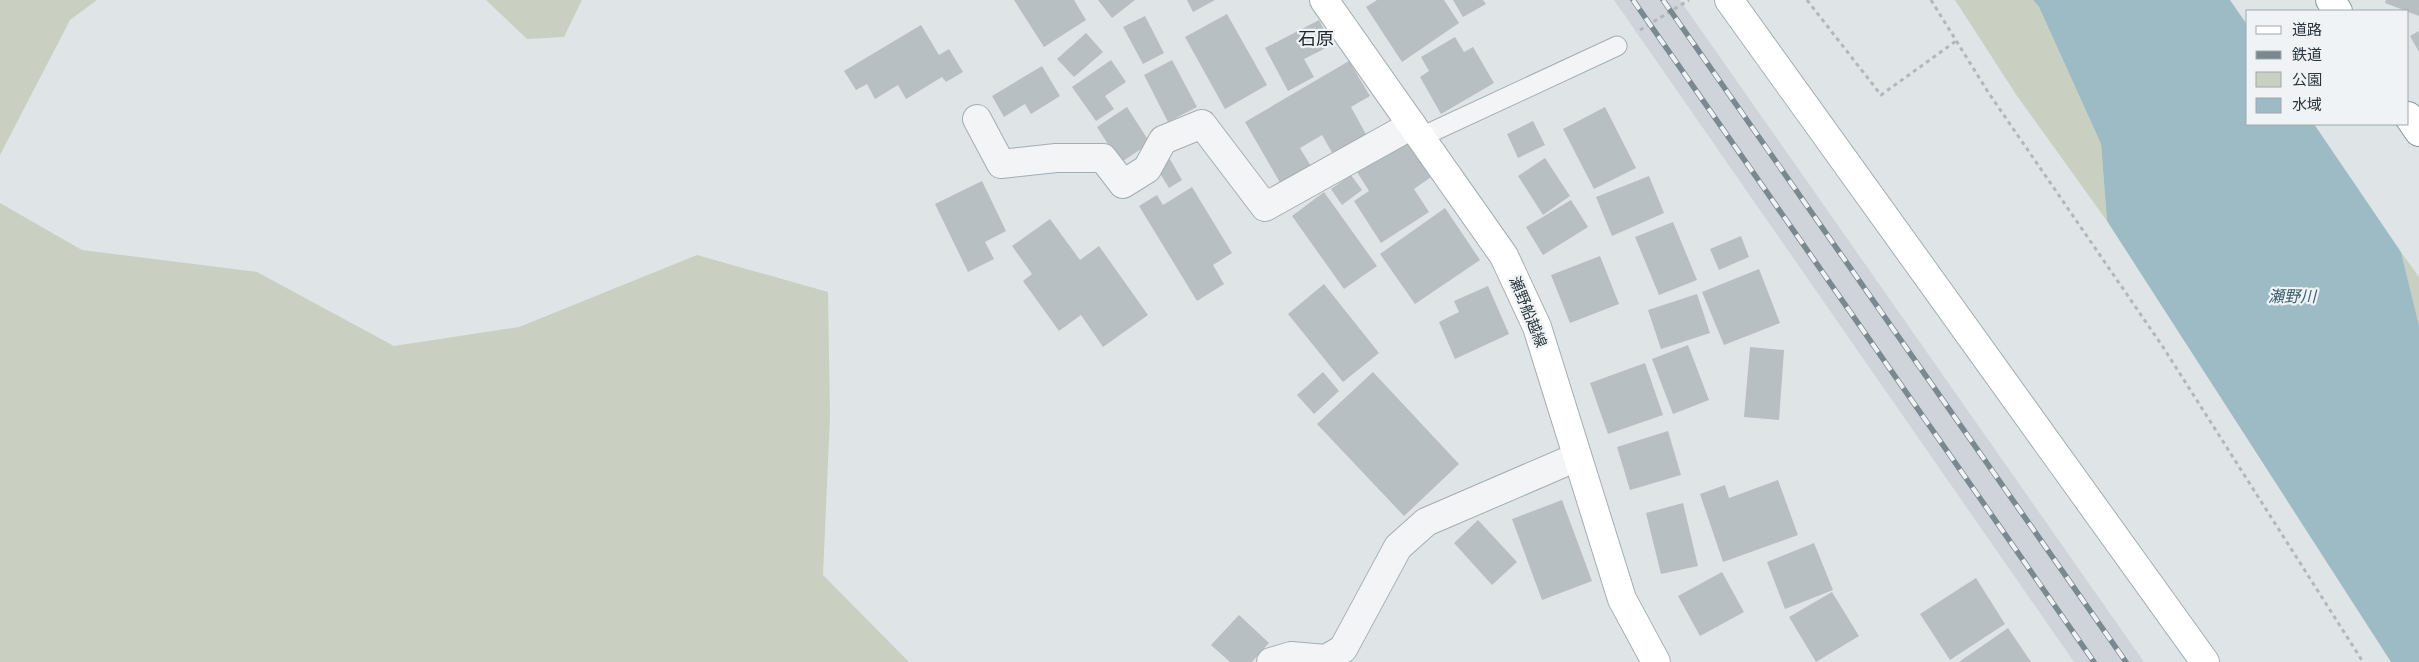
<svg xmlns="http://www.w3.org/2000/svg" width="2419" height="662" font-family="'Fira Sans','Noto Sans JP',sans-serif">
	<rect width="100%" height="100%" fill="#dfe5e7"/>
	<polygon fill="#ced4d9" points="1614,0 1680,0 2144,662 2074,662"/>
	<g fill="#c9d0c1">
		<polygon points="0,0 97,0 70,20 0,155"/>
		<polygon points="486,0 582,0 564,37 527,39"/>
		<polygon points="1955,0 2033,0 2039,7 2101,144 2107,221 2017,96"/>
		<polygon points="0,203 82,250 257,272 394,346 519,327 697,255 828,292 830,416 823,575 909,662 0,662"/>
		<polygon points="2401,252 2419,277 2419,325"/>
	</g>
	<polygon fill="#9dbbc4" points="2033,0 2230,0 2248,26 2248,124 2314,124 2401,252 2419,325 2419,662 2391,662 2107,221 2101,144 2039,7"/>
	<g fill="#b7bfc3">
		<polygon points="1014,0 1074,0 1086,20 1044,47"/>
		<polygon points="1098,0 1135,0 1112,18"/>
		<polygon points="1187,0 1215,0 1193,12"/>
		<polygon points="1377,0 1444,0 1459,23 1402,62 1366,7"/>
		<polygon points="1453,0 1483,0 1486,4 1463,17"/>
		<polygon points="2386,0 2419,0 2419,16 2385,3"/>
		<polygon points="1227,14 1267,85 1225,109 1185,37"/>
		<polygon points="1145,16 1164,53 1143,64 1123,27"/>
		<polygon points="1319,20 1332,45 1304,59 1314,77 1288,91 1265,48"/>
		<polygon points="921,25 939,55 949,49 963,72 946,82 942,77 906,99 898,85 875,99 867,84 856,90 844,71"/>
		<polygon points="2419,31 2419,52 2410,36"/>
		<polygon points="1086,33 1103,52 1074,77 1057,59"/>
		<polygon points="1455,37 1464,52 1473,47 1494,83 1441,114 1420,77 1429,71 1421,57"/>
		<polygon points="1111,60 1126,82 1105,96 1114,109 1096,121 1072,87"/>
		<polygon points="1172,60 1197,107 1168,122 1144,75"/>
		<polygon points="1349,61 1370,96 1351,107 1367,136 1334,156 1322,135 1300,148 1312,168 1282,186 1245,122"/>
		<polygon points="1042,66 1060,96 1031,114 1025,104 1004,117 992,96"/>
		<polygon points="1127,107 1150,143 1120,163 1097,127"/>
		<polygon points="1605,107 1636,168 1594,189 1563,129"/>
		<polygon points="1533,121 1545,145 1518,158 1507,134"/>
		<polygon points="1410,138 1434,175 1414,189 1429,212 1381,243 1354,201 1369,191 1357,172"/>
		<polygon points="1167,154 1182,180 1169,188 1153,162"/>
		<polygon points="1545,158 1570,196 1543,215 1518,176"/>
		<polygon points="1351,175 1362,190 1342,205 1331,189"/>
		<polygon points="1649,176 1664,213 1612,236 1596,197"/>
		<polygon points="982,181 1006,231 985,242 994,259 968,272 935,204"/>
		<polygon points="1192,187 1232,253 1213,265 1224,284 1197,301 1139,206 1157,195 1163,205"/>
		<polygon points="1324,192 1377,266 1344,289 1292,216"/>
		<polygon points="1571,200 1588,227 1543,255 1526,227"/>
		<polygon points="1445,208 1480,260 1415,304 1380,254"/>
		<polygon points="1050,219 1080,260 1099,246 1148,315 1103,347 1081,315 1059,331 1023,281 1032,274 1012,246"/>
		<polygon points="1673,222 1697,280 1659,295 1635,237"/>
		<polygon points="1741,236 1749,257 1719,270 1710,249"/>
		<polygon points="1600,256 1619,304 1570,323 1551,275"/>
		<polygon points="1759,269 1780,323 1724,345 1702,292"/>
		<polygon points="1324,284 1379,353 1343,382 1288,314"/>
		<polygon points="1488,286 1509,334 1455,359 1439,322 1459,312 1454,301"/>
		<polygon points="1697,294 1710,333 1661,349 1648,310"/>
		<polygon points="1688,345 1709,400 1673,414 1652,359"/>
		<polygon points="1750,347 1784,350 1779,420 1744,417"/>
		<polygon points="1645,363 1663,415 1608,434 1590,383"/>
		<polygon points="1323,372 1339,391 1314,414 1297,395"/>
		<polygon points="1373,372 1459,464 1404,516 1317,424"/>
		<polygon points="1668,431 1681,475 1630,490 1617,447"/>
		<polygon points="1778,480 1798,535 1723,562 1700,494 1725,485 1729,498"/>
		<polygon points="1562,500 1592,581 1542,600 1512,519"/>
		<polygon points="1683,503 1698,566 1661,574 1646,513"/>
		<polygon points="1478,520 1517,562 1492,585 1454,543"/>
		<polygon points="1814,543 1833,590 1785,609 1767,562"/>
		<polygon points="1722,572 1744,612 1700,636 1678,596"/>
		<polygon points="1976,578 2005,624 1950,660 1920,614"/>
		<polygon points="1832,592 1859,636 1816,662 1789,617"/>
		<polygon points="1239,615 1269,643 1252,662 1230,662 1211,645"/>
		<polygon points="2008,628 2031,662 1959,662"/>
	</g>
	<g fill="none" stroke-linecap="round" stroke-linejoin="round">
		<g stroke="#a5adb1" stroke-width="21">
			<polyline id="lane" points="1421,137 1617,46"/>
		</g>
		<g stroke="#a5adb1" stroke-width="30">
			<g id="street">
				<polyline points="977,119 1001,164 1056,158 1103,158 1123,184 1147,169 1163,140 1202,124 1265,207 1412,125"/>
				<polyline points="1271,662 1291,656 1326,659 1343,649 1398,547 1426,522 1577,457"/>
			</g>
		</g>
		<g stroke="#a5adb1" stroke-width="30">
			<g id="secondary">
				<polyline points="1324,0 1504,256 1537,327 1622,599 1656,662"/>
				<polyline points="1729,0 2205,662"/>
			</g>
		</g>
		<g stroke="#88969c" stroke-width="30">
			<g id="highway">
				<polyline points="2330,0 2338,11"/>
				<polyline points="2408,116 2419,132"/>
			</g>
		</g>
		<g stroke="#b2b7bb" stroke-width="3" stroke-dasharray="4 4" stroke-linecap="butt">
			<polyline points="1807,0 1881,95 1956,41"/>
			<polyline points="1931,0 1988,92 2163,347 2363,662"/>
			<polyline points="1640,30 1689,0"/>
		</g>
		<use href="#lane" stroke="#f2f4f6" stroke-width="19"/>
		<use href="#street" stroke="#f2f4f6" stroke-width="28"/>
		<use href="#secondary" stroke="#fff" stroke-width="28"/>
		<use href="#highway" stroke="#fff" stroke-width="28"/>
		<g stroke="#7a888f" stroke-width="5.5">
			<g id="rail">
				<polyline points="1633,0 2094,662"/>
				<polyline points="1663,0 2126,662"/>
			</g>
		</g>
		<use href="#rail" stroke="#eff3f5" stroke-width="4" stroke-dasharray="11" stroke-linecap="butt"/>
	</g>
	<g text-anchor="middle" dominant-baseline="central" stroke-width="4.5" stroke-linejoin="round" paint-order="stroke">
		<g font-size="15" fill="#2a363d" stroke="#eff3f5">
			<text transform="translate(1528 312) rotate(68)">瀬野船越線</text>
		</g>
		<g font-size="16" font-style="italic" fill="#385e6d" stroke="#eff3f5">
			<text x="2292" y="296">瀬野川</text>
		</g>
		<g font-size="18" fill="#1c272e" stroke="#eff3f5">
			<text x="1316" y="39">石原</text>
		</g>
	</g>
	<rect x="2246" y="10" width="162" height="115" fill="#eff3f5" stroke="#a0a7ab"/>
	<rect x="2256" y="26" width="25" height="8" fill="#ffffff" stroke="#a0a7ab"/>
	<text x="2292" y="35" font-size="15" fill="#2a363d">道路</text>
	<rect x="2256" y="51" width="25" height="8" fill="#7a888f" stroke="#a0a7ab"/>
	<text x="2292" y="60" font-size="15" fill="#2a363d">鉄道</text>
	<rect x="2256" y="72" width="25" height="15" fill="#c9d0c1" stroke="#a0a7ab"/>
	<text x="2292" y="85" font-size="15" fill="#2a363d">公園</text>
	<rect x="2256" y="98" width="25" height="15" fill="#9dbbc4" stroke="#a0a7ab"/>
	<text x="2292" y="110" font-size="15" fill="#2a363d">水域</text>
</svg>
